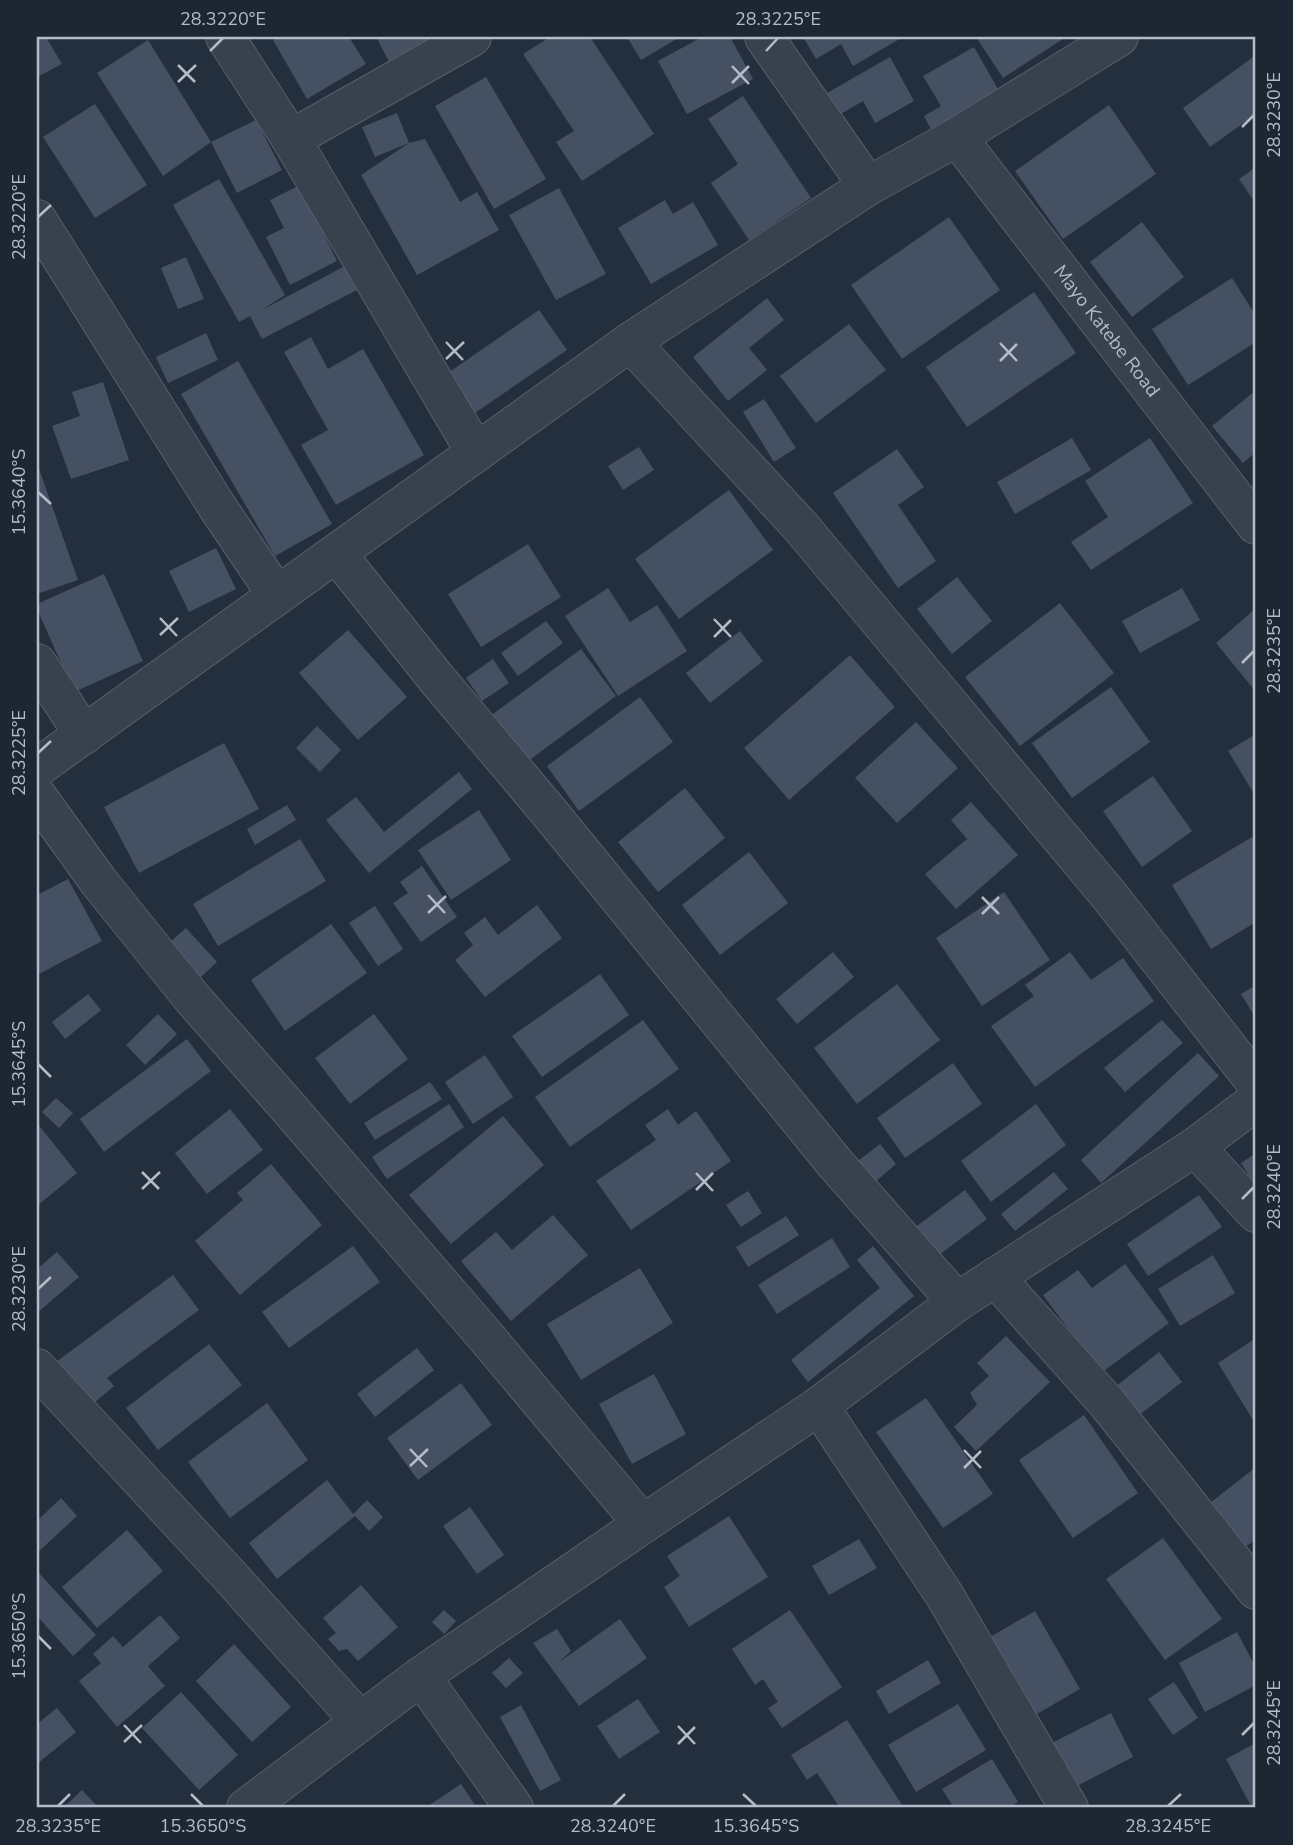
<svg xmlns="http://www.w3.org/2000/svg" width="1293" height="1845" font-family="'Nunito Sans',sans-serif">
	<rect width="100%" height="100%" fill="#242f3e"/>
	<g fill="#455162">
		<polygon points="37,37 46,37 62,64 37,77"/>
		<polygon points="279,37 349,37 366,64 307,99 273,40"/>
		<polygon points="376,37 455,37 393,69"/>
		<polygon points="550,37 590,37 654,134 582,181 556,142 574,131 523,54"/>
		<polygon points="627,37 680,37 641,60"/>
		<polygon points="702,37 730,37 753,79 687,114 658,61"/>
		<polygon points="803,37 903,37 853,66 841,44 816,59"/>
		<polygon points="976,37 1066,37 1003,78"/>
		<polygon points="148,40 211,142 256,120 282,170 237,193 211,142 163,176 97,73"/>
		<polygon points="974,47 1003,98 935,137 924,116 941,106 923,76"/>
		<polygon points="1256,55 1256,114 1210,147 1183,108"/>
		<polygon points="890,57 914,101 875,123 863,101 839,115 827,93"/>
		<polygon points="486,77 546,179 494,209 435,106"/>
		<polygon points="743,96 811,198 749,240 711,183 738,164 708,119"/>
		<polygon points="95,104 147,185 95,218 43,137"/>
		<polygon points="1109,105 1156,174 1063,239 1015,171"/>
		<polygon points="397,113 409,143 425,139 460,202 477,192 499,230 417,275 361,175 409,143 375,157 362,127"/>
		<polygon points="1256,167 1256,204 1239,179"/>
		<polygon points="219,179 285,295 260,311 345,266 357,290 262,339 250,316 239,322 173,205"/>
		<polygon points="300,185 337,261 290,285 266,237 284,228 270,200"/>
		<polygon points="559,188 606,274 556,300 509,215"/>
		<polygon points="665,200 673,214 693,202 718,245 651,284 618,228"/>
		<polygon points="949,217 1000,290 902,359 851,285"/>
		<polygon points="1142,222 1184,277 1132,317 1090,262"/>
		<polygon points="186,257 204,299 178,309 161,268"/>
		<polygon points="1232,278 1256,316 1256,342 1188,385 1152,329"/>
		<polygon points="1034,292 1076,353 967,427 926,367"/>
		<polygon points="767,298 784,320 749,348 767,370 728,401 693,357"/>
		<polygon points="539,310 567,350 466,419 438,380"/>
		<polygon points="849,324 886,370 816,423 780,376"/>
		<polygon points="206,333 218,360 168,383 156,357"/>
		<polygon points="311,337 328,369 363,349 424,455 336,505 301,445 328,430 284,352"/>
		<polygon points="238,361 332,524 275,556 181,394"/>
		<polygon points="103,382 129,460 71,479 52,426 80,416 72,392"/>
		<polygon points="1256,390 1256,452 1243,463 1212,426"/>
		<polygon points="764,399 796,448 774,462 743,412"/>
		<polygon points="1072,438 1091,470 1015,514 997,482"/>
		<polygon points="1150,438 1193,503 1091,570 1071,542 1108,517 1085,481"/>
		<polygon points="639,447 654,470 623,490 608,466"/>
		<polygon points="897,449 924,487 898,505 936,561 898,588 833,493"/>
		<polygon points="37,463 78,580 37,594"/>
		<polygon points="729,490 773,550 679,619 635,559"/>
		<polygon points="528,544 561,597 481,647 448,594"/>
		<polygon points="216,548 236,589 189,612 169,571"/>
		<polygon points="104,574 143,661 74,692 37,609 37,604"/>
		<polygon points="957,577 992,621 952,654 917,609"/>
		<polygon points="608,588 630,622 657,605 687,651 618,696 565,616"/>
		<polygon points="1182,588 1200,620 1140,653 1122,621"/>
		<polygon points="1060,603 1114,673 1020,746 965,677"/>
		<polygon points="1256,608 1256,692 1216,643"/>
		<polygon points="546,621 563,643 518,676 501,653"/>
		<polygon points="348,630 407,697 358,740 299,673"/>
		<polygon points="740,631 763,661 710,703 686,673"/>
		<polygon points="581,649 616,696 524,764 489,717"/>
		<polygon points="850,655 895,707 789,800 744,748"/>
		<polygon points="493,659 509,683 482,701 466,678"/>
		<polygon points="1111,687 1150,742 1072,798 1032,743"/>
		<polygon points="640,697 673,742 579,811 547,766"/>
		<polygon points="916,722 958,768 897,823 855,778"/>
		<polygon points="317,726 341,750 320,772 296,748"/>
		<polygon points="1256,734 1256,797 1228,751"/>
		<polygon points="224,743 259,809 139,873 104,807"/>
		<polygon points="459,772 472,789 369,873 326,820 356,797 384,832"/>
		<polygon points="1153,776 1192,831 1142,867 1103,811"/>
		<polygon points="685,788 725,838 658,892 618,842"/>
		<polygon points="971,802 1018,855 956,909 925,874 967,839 951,820"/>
		<polygon points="287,805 296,820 255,845 247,829"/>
		<polygon points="479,810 511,860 451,900 418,850"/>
		<polygon points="1252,837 1256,844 1256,922 1211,949 1172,885"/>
		<polygon points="300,839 326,881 218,946 193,904"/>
		<polygon points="749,852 788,903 720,955 682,905"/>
		<polygon points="422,866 457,917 421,942 393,903 408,893 400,882"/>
		<polygon points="68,879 102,941 37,975 37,895"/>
		<polygon points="1004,892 1050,960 982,1006 936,938"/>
		<polygon points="537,905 562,938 485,997 455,960 473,945 464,933 485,917 498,935"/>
		<polygon points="375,906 403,949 378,966 349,923"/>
		<polygon points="331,924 367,973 285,1031 251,980"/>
		<polygon points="186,928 217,962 201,977 170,942"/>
		<polygon points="833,952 854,977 797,1024 776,999"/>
		<polygon points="1070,952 1091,980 1123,958 1154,1001 1035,1087 991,1026 1034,996 1025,985"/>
		<polygon points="600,974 629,1015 542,1077 512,1036"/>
		<polygon points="897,984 940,1040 857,1104 814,1048"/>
		<polygon points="1256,985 1256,1019 1241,994"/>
		<polygon points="88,994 101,1010 65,1039 52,1022"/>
		<polygon points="158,1014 177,1034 145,1065 126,1045"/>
		<polygon points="374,1014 408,1059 350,1104 315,1058"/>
		<polygon points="643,1020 679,1069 570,1147 535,1097"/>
		<polygon points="1162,1020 1183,1043 1125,1092 1104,1068"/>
		<polygon points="187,1039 211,1071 104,1152 80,1119"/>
		<polygon points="1198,1053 1219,1076 1101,1183 1081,1160"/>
		<polygon points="485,1055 513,1097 473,1124 445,1082"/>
		<polygon points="953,1063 982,1104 905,1158 877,1118"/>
		<polygon points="430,1082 442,1099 375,1140 364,1123"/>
		<polygon points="56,1098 73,1113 59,1128 42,1112"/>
		<polygon points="449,1104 464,1127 387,1179 372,1157"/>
		<polygon points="1036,1104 1066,1145 991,1202 961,1161"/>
		<polygon points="230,1109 263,1150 207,1194 175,1153"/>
		<polygon points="668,1109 678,1125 696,1111 731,1161 631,1230 596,1181 656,1140 645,1125"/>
		<polygon points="503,1116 544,1165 451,1244 409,1195"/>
		<polygon points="37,1123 77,1173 37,1206"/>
		<polygon points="880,1144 896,1164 875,1182 858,1161"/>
		<polygon points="1256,1153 1256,1187 1241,1163"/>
		<polygon points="271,1164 322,1225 240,1295 195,1241 243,1200 237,1193"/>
		<polygon points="1054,1172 1068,1189 1015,1231 1001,1214"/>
		<polygon points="965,1190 987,1219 935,1258 913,1229"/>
		<polygon points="748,1191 762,1213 741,1227 726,1205"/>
		<polygon points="1199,1195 1222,1227 1148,1276 1127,1244"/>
		<polygon points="553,1215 588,1255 511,1321 461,1261 496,1232 512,1250"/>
		<polygon points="786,1216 799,1235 748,1267 736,1247"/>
		<polygon points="832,1238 850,1267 777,1314 758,1285"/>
		<polygon points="353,1246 380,1282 289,1348 262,1312"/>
		<polygon points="873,1246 914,1296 808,1382 791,1360 880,1288 857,1260"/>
		<polygon points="57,1252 79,1277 37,1313 37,1269"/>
		<polygon points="1213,1255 1235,1293 1180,1326 1158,1289"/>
		<polygon points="1125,1264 1169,1323 1101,1373 1043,1295 1078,1270 1092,1288"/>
		<polygon points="640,1268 673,1323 581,1380 547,1324"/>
		<polygon points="173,1275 199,1310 107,1378 114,1386 94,1403 56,1362"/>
		<polygon points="1006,1336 1050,1382 976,1451 954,1427 977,1405 970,1393 989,1376 977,1363"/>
		<polygon points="1256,1338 1256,1425 1218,1363"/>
		<polygon points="209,1344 242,1385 158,1450 126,1408"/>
		<polygon points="417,1348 434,1370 375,1417 357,1394"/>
		<polygon points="1159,1352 1182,1382 1138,1416 1115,1387"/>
		<polygon points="654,1374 686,1434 632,1464 599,1404"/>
		<polygon points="461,1383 492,1425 418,1480 387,1438"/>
		<polygon points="926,1398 993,1494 943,1528 876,1432"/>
		<polygon points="267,1403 308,1460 230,1518 188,1462"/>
		<polygon points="1084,1415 1138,1493 1073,1538 1019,1460"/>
		<polygon points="1256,1467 1256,1539 1244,1548 1210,1503"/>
		<polygon points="327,1480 353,1514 367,1500 383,1517 369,1531 355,1516 277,1579 249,1543"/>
		<polygon points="61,1498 77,1516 37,1553 37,1521"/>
		<polygon points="470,1507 504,1555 477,1574 443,1526"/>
		<polygon points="729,1516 768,1577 689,1627 664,1587 680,1576 667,1556"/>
		<polygon points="127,1530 163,1571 97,1628 62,1587"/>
		<polygon points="1163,1538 1222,1619 1165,1660 1106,1579"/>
		<polygon points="859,1539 877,1568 829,1595 812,1566"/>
		<polygon points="37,1571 96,1635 73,1656 37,1616"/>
		<polygon points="361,1585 398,1627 358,1661 347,1649 339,1651 328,1639 336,1633 323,1618"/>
		<polygon points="444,1610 456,1621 444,1634 432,1622"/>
		<polygon points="790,1610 842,1687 782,1728 768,1708 778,1702 763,1679 755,1685 732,1649"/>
		<polygon points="1035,1611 1080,1689 1030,1718 985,1640"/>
		<polygon points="160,1615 180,1638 148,1666 165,1686 117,1727 79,1681 101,1663 93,1654 113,1636 123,1647"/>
		<polygon points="620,1619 647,1658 579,1706 533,1643 557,1629 571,1651 558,1663"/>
		<polygon points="1237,1632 1256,1668 1256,1685 1205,1712 1179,1663"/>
		<polygon points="234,1644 291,1707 252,1742 196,1681"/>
		<polygon points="509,1658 523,1673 506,1688 492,1673"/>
		<polygon points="928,1660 941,1683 889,1714 876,1691"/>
		<polygon points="1174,1682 1198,1718 1173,1735 1148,1699"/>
		<polygon points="181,1692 238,1755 199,1790 142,1728"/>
		<polygon points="638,1699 660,1732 619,1759 597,1726"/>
		<polygon points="958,1704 986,1750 916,1792 888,1745"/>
		<polygon points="521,1705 561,1780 540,1791 500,1717"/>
		<polygon points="57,1708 76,1732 37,1764 37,1724"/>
		<polygon points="1111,1713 1133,1757 1069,1790 1046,1746"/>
		<polygon points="847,1720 904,1808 840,1808 817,1773 807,1780 791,1755"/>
		<polygon points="1256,1743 1256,1808 1252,1808 1226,1759"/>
		<polygon points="992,1759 1018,1802 1008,1808 954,1808 942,1789"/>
		<polygon points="461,1784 477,1808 425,1808"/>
		<polygon points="82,1790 99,1808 63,1808"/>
	</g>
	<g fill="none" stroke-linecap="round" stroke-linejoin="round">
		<g stroke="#565f6c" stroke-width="40">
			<g id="street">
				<polyline points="225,37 291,139 476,453"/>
				<polyline points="764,37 868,186"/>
				<path id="s1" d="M957 137 1256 525"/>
				<polyline points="291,139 472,37"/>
				<polyline points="37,219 218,508 276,594"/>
				<polyline points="630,342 801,527 1108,894 1256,1083"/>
				<polyline points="337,554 436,678 549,812 834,1162 957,1302"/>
				<polyline points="37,663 84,735"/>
				<polyline points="37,768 630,342 868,186 957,137 1119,37"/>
				<polyline points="37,796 99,882 193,999 288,1107 487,1338 643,1524"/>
				<polyline points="1195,1147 1256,1213"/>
				<polyline points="995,1277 1108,1404 1256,1590"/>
				<polyline points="37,1368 228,1574 360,1721"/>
				<polyline points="819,1406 945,1596 1069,1808"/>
				<polyline points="421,1676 514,1808"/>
				<polyline points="246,1808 421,1676 643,1524 819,1406 957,1302 1195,1147 1256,1101"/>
			</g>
		</g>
		<use href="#street" stroke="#38414e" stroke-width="38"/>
	</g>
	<path fill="none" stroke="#b4bcc9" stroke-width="2.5" d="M210 51 223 38M766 51 778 38M178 65 195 82M732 66 749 84M178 82 196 65M732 83 749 66M1242 127 1254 115M38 217 51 205M446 342 463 360M1000 343 1017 361M446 359 464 342M1000 361 1017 344M38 492 51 504M160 618 177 636M714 619 731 637M160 635 178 618M714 637 731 620M1242 663 1254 651M38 753 51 741M428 895 445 913M982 897 999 914M428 913 446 896M982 914 999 897M38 1064 51 1077M142 1172 159 1189M696 1173 713 1191M142 1189 160 1172M696 1190 713 1173M1242 1199 1254 1187M38 1289 51 1277M410 1449 427 1467M964 1450 981 1468M410 1466 428 1449M964 1468 981 1451M38 1636 51 1649M124 1725 141 1743M678 1726 695 1744M1242 1735 1254 1723M124 1742 142 1725M678 1744 695 1727M191 1794 203 1806M743 1794 756 1806M58 1806 70 1794M613 1806 625 1794M1168 1806 1181 1794"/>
	<g text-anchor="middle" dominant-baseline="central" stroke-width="5" stroke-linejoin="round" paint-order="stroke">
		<g font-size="19" fill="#b4bcc9" stroke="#1d2633">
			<text stroke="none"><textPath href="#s1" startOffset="245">Mayo Katebe Road</textPath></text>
		</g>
	</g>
	<rect width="1293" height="1845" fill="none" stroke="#1d2633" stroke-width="77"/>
	<rect x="38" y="38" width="1216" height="1768" fill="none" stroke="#b4bcc9" stroke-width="2.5"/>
	<g font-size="18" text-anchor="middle" fill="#b4bcc9">
		<text x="223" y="25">28.3220°E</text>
		<text x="778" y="25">28.3225°E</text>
		<text transform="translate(1274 115) rotate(-90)" y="6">28.3230°E</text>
		<text transform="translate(19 217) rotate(-90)" y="6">28.3220°E</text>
		<text transform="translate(19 492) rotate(-90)" y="6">15.3640°S</text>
		<text transform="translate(1274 651) rotate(-90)" y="6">28.3235°E</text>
		<text transform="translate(19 753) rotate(-90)" y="6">28.3225°E</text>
		<text transform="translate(19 1064) rotate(-90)" y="6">15.3645°S</text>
		<text transform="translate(1274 1187) rotate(-90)" y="6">28.3240°E</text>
		<text transform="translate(19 1289) rotate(-90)" y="6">28.3230°E</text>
		<text transform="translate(19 1636) rotate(-90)" y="6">15.3650°S</text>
		<text transform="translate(1274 1723) rotate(-90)" y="6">28.3245°E</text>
		<text x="58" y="1832">28.3235°E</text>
		<text x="203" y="1832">15.3650°S</text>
		<text x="613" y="1832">28.3240°E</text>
		<text x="756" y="1832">15.3645°S</text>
		<text x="1168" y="1832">28.3245°E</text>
	</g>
</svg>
